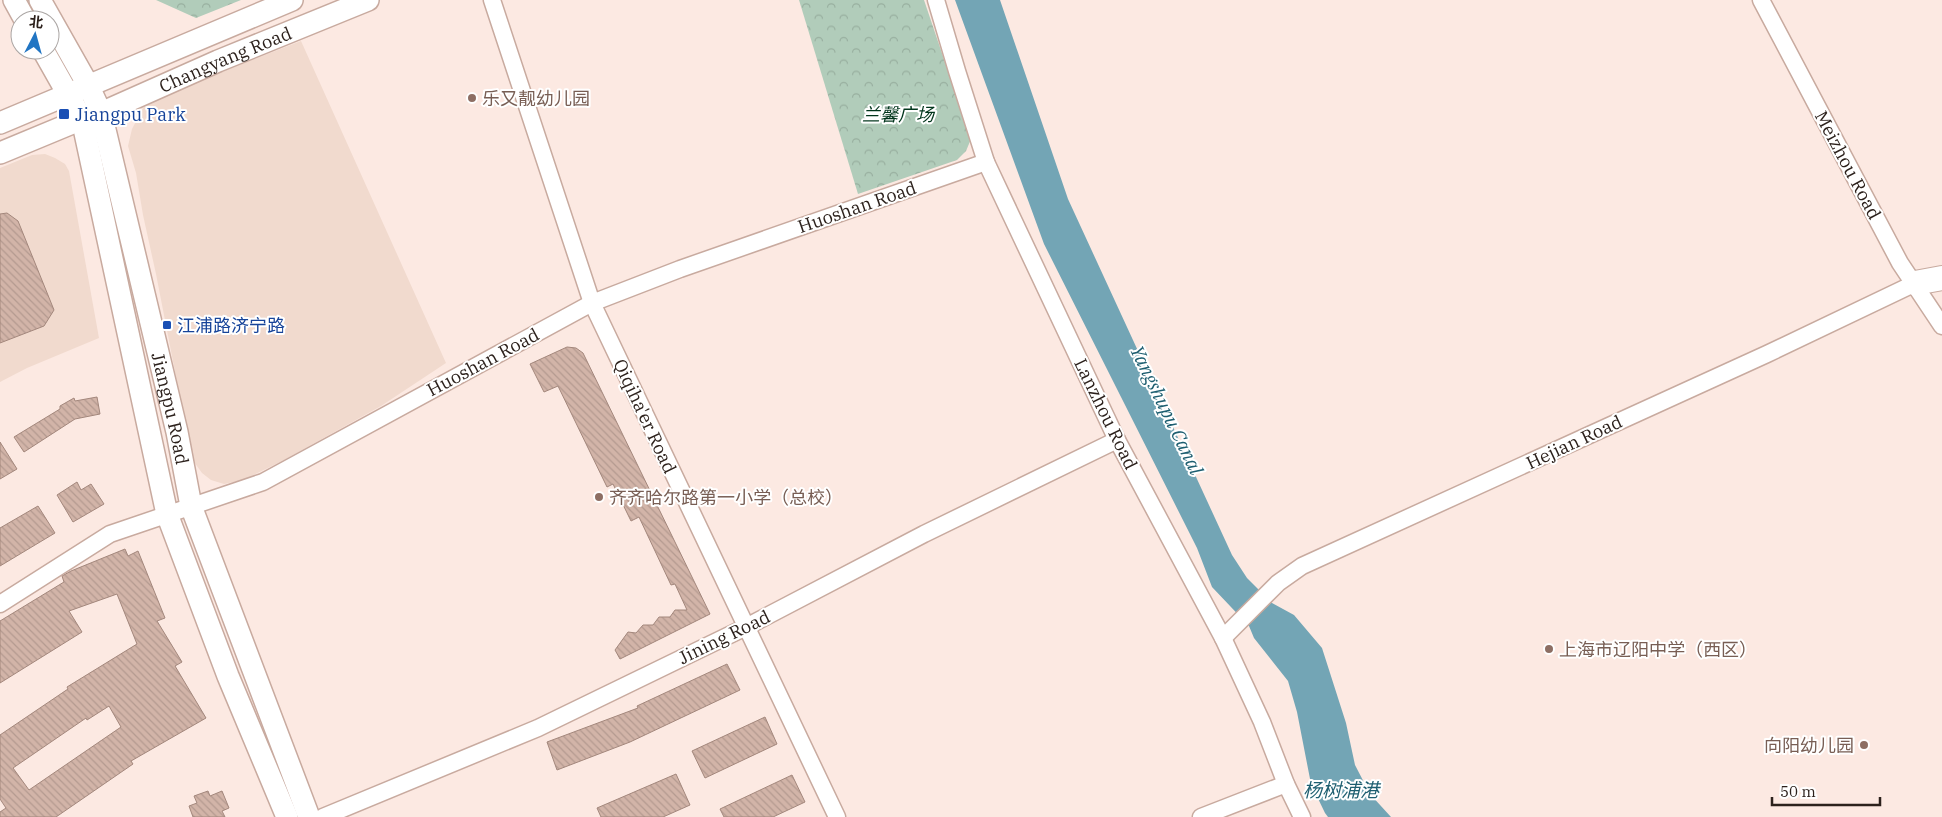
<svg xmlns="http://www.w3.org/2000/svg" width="1942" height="817" font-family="'IBM Plex Serif','Noto Sans SC',serif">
	<defs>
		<pattern id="park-crowns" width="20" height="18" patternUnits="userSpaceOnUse" patternTransform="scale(1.25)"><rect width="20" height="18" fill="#b1ccba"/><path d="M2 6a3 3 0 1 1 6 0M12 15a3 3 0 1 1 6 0" fill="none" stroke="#98af9f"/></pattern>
		<pattern id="building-back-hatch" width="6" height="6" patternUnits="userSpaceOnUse" patternTransform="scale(1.25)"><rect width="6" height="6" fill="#d2b4a8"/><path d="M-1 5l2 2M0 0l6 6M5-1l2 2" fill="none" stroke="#b49a90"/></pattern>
	</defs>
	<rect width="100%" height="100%" fill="#fce9e2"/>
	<g fill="#f1dace">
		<polygon points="301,41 446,363 381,406 284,460 243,480 224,484 211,480 202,473 192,459 156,274 143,215 136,173 128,146 132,129 143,108 165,94"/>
		<polygon points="45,154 55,158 65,164 69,171 99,338 27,368 0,382 0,168 32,155"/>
	</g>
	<g fill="url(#park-crowns)">
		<polygon points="156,0 241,0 196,18"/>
		<polygon points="799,0 924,0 971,139 966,151 957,160 858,194"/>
	</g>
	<polygon fill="#73a5b5" points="955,0 1000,0 1068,199 1232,555 1247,578 1272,603 1294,615 1322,648 1346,723 1355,765 1370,794 1391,817 1328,817 1325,813 1311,784 1297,712 1288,681 1254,638 1249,626 1212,587 1197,548 1044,244"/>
	<g fill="url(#building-back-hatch)" stroke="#a3877c" fill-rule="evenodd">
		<polygon points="7,213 18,221 54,310 44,326 0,343 0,214"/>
		<polygon points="567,347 576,348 583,353 710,614 620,659 615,650 628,632 636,633 643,625 653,625 659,617 670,617 675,610 687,610 675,584 671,585 639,517 631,521 613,484 607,487 558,386 544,392 530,364"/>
		<polygon points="97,397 100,414 75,419 24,452 14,437 60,409 60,406 74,398 75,401"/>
		<polygon points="0,442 17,469 0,479"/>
		<polygon points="77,482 81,490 91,484 104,504 73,522 57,495"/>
		<polygon points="38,506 55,533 0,566 0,528"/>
		<path d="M125 549 128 556 138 551 165 618 157 621 182 662 175 666 206 718 131 761 133 764 56 817H0V812L6 808 0 799V735L68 689 67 687 137 644 117 594 69 611 82 632 0 683V621L64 582 62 576 71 571ZM109 706 121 727 29 790 13 768 86 718 87 720Z"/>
		<polygon points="727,664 740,690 630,742 557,770 547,742 638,708 637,706"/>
		<polygon points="765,717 777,744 705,778 692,751"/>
		<polygon points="676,774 690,805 663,817 601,817 597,808"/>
		<polygon points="792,775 805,802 773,817 724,817 720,809"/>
		<polygon points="208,791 210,796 222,791 229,808 222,811 225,817 193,817 189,806 197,803 194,796"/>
	</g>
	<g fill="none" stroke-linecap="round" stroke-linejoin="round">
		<g stroke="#c8aa9f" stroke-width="19">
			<g id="minor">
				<polyline points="492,0 592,303 837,817"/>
				<polyline points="936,0 957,71 986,162 1117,440 1223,638 1262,722 1286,784 1302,817"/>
				<polyline points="1761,0 1900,263 1942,326"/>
				<polyline points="0,604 110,534 263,482 592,303 680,269 986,162"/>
				<polyline points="1223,638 1278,583 1302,566 1767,354 1924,279"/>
				<polyline points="323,817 538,728 746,627 924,534 1117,440"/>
				<polyline points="1201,817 1286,784"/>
			</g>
		</g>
		<g stroke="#c8aa9f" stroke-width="24">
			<g id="major">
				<polyline points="14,0 25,20"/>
				<path id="s1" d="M40 0 88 85 101 113 177 432 191 506 309 817"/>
				<polyline points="43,50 82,119 167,514 228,676 287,817"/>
				<polyline points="0,123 292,0"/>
				<path id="s2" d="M0 153 82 119 101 113 218 61 368 0"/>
			</g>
		</g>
		<g stroke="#c8aa9f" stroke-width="26">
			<polyline id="highway" points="1915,283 1942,278"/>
		</g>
		<use href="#minor" stroke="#fff" stroke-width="16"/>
		<use href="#major" stroke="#fff" stroke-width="21"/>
		<use href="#highway" stroke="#fff" stroke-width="24"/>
	</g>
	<g fill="#8d6e63" stroke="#fff" stroke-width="2">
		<circle cx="472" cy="98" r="5"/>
		<circle cx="599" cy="497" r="5"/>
		<circle cx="1549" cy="649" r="5"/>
		<circle cx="1864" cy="745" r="5"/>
	</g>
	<g fill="#1a4fb4" stroke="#fff" stroke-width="2">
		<rect x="58" y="108" width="12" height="12" rx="2.5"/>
		<rect x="162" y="320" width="10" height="10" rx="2.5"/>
	</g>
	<g text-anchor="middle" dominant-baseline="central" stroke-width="4" stroke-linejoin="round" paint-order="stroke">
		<g font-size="18" fill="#2c211c" stroke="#fff">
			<text stroke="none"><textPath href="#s2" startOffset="244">Changyang Road</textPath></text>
			<text transform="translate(1848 165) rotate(62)">Meizhou Road</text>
			<text transform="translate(857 207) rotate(-19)">Huoshan Road</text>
			<text transform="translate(483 362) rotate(-28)">Huoshan Road</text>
			<text stroke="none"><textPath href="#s1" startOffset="432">Jiangpu Road</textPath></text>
			<text transform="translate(1106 414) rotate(64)">Lanzhou Road</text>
			<text transform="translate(645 416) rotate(65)">Qiqiha'er Road</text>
			<text transform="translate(1574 442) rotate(-25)">Hejian Road</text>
			<text transform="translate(724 637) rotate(-26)">Jining Road</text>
		</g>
		<g font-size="18" fill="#785e54" stroke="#fff" text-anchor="start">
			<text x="482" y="98">乐又靓幼儿园</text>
			<text x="609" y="497">齐齐哈尔路第一小学（总校）</text>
			<text x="1559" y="649">上海市辽阳中学（西区）</text>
			<text x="1854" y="745" text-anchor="end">向阳幼儿园</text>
		</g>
		<g font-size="18" fill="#164399" stroke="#fff" text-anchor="start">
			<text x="75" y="114">Jiangpu Park</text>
			<text x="177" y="325">江浦路济宁路</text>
		</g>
		<g font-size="18" font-style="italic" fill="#00351b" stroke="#fff">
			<text x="898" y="114">兰馨广场</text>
		</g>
		<g font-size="19" font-style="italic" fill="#1d5e70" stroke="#fff">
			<text transform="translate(1167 410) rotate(64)">Yangshupu Canal</text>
			<text x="1341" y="790">杨树浦港</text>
		</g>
	</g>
	<g transform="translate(35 35) rotate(6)"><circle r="24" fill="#ffffff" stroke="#aba6a4"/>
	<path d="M0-4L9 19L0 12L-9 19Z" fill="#2175c3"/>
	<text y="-8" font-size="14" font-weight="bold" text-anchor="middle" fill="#2c211c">北</text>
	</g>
	<path d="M1772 797v8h108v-8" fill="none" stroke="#2c211c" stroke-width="2.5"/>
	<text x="1780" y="797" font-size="15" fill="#2c211c" stroke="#ffffff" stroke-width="4" paint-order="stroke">50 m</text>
</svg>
